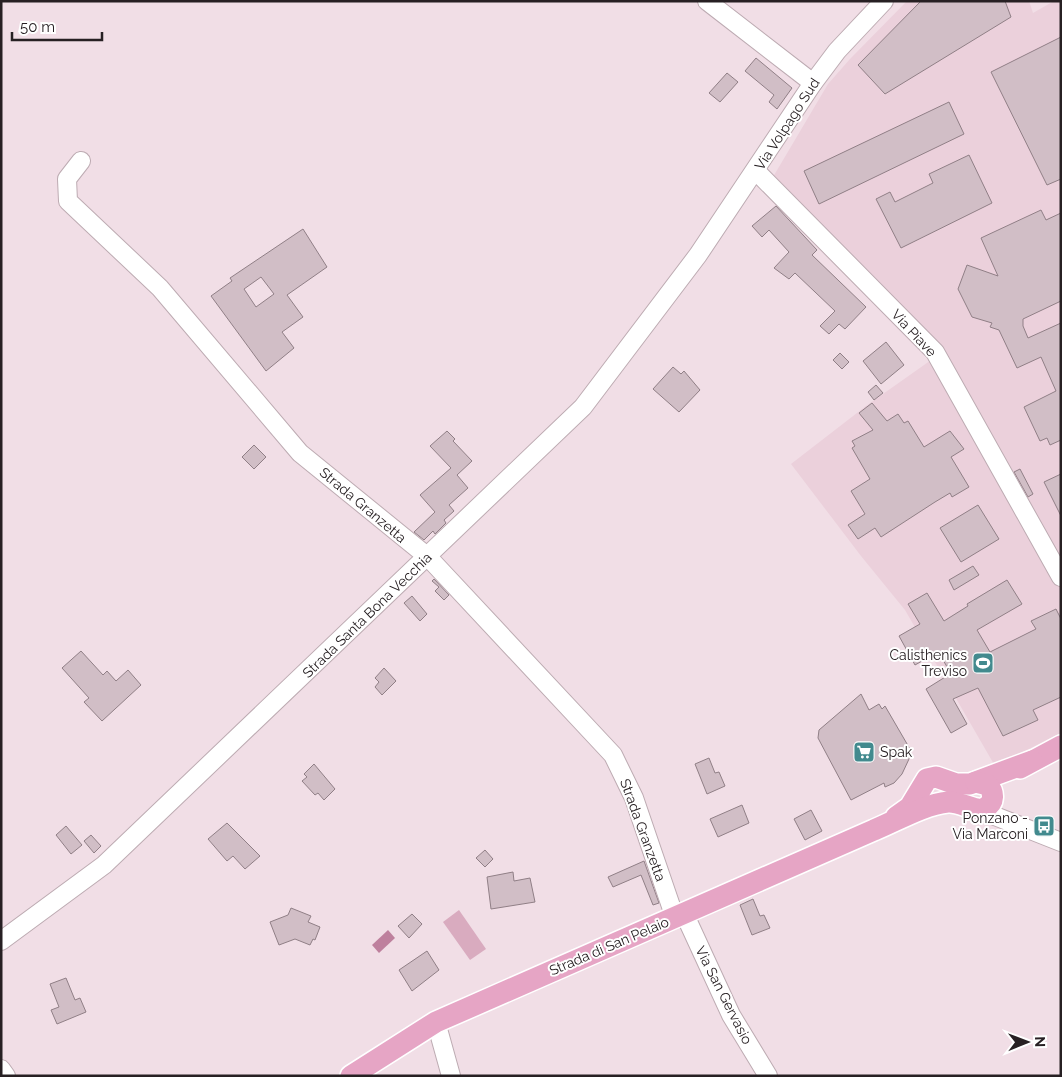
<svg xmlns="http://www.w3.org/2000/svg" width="1062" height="1077" font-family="Raleway,sans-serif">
	<rect width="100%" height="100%" fill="#f1dee6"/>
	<polygon fill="#ebd0db" points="907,1 1029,1 1033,13 1054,1 1061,1 1061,733 995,766 905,610 861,556 791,464 866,406 941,353 849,252 773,177 828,84 850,59"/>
	<polygon fill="#d9abbf" points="459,910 486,949 470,960 443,922"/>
	<polygon fill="#be809d" points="388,930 395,938 379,953 372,945"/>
	<g fill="#d1bec6" stroke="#907f86" fill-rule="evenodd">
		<polygon points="921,1 1005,1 1011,17 885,94 858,65"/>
		<polygon points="1061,37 1061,179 1047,185 991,72"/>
		<polygon points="756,58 792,88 777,109 769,102 774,95 745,71"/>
		<polygon points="727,73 738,82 720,102 709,93"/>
		<polygon points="949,102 964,134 819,204 804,171"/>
		<polygon points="969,155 992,203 901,248 876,199 890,192 895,202 933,183 929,174"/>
		<polygon points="776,206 817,250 812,255 866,307 845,329 839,324 829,334 820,326 835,311 795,273 789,279 774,268 789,252 769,230 762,237 752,226"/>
		<polygon points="1041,210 1046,220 1061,213 1061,301 1023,319 1023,326 1028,338 1061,323 1061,440 1050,445 1047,438 1040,441 1024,407 1056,391 1041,357 1017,368 999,330 990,327 992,323 972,317 958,289 967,265 998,276 981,238"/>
		<path d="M303 229 327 267 287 295 303 317 282 332 294 348 266 371 211 296 232 281 230 278ZM261 277 274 294 256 307 244 289Z"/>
		<polygon points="886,342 904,365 881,384 863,361"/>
		<polygon points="840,353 849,362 842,369 833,360"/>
		<polygon points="673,367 681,374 684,371 700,390 679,412 653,389"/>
		<polygon points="876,385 883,393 874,400 868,392"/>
		<polygon points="872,403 887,421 898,414 904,423 908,421 924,447 950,431 964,449 951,457 969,487 952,497 950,493 935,502 881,537 875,528 858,539 848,525 865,514 851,491 870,479 852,448 855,446 852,441 873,430 859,413"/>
		<polygon points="447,431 455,439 453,441 472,461 457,475 468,488 449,505 454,511 444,520 446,523 435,534 433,531 424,540 414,532 435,512 420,495 451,468 430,446"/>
		<polygon points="254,445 266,457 254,469 242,457"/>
		<polygon points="1020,469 1033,494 1028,497 1014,472"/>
		<polygon points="1061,474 1061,516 1044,482"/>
		<polygon points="978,505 999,539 961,562 940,528"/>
		<polygon points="973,566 979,575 954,590 949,580"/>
		<polygon points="434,579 449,595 444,600 435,591 439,587 432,581"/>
		<polygon points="1007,580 1022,604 977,630 990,652 1036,629 1031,621 1056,609 1061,619 1061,697 1033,710 1038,720 1003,736 978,688 953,699 967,724 951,733 926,689 950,674 946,665 938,652 915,665 899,636 920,624 908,604 927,593 944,621 968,606 967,604"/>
		<polygon points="412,596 427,614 420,621 404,603"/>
		<polygon points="81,651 103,675 107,671 116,681 128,670 141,685 102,721 84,702 89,698 62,668"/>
		<polygon points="384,668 396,681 382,695 375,687 379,682 375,678"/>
		<polygon points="861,694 869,710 879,704 882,709 885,706 910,749 909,759 902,774 894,783 885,787 884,783 851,800 818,738 819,730"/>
		<polygon points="709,758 715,773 719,772 725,786 707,794 695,764"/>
		<polygon points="314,764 335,789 324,800 318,793 315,795 302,781 307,777 304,774"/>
		<polygon points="742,805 749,823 718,837 710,819"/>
		<polygon points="811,810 822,831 805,840 794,819"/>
		<polygon points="227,823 260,856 245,869 233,856 227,861 208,839"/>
		<polygon points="66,826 82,845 71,854 56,835"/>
		<polygon points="91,835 101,846 94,853 84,841"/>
		<polygon points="485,850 493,859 485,867 476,858"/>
		<polygon points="644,861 659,903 653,905 641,875 613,887 608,877"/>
		<polygon points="513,872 514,881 530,878 535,902 491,909 487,877"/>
		<polygon points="753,899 760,916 764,915 770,928 752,935 740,905"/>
		<polygon points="291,908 311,916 308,922 320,927 315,940 313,939 310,945 295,939 279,945 270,922 288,915"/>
		<polygon points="412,914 422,924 409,938 398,926"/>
		<polygon points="427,951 439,970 412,991 399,970"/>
		<polygon points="66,978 75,1000 80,998 86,1012 57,1024 51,1010 59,1007 50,984"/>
	</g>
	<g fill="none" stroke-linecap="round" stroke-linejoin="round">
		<g stroke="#bdabb2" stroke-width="20">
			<g id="minor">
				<polyline points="707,1 813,83"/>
				<polyline points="81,161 67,179 68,201 160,288 300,453 428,557 613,755 634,798 675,918"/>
				<polyline points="756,171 935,352 1061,577"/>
				<polyline points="977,809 1061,842"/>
				<polyline points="684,913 731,1015 768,1076"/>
				<polyline points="1,941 104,865 583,407 698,255 813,83 837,51 884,1"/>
				<polyline points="436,1022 451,1076"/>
				<polyline points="1,1069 6,1076"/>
			</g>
		</g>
		<g stroke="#fff" stroke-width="24">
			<g id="major">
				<polyline points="1020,768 1061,746"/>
				<polyline points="896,817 910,807 927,779 936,777 956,784 970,784 1032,761"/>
				<path d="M351 1076 436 1022 874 830C896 821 925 804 948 802 960 801 977 813 985 808 995 803 994 792 988 785L976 782"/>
			</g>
		</g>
		<use href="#minor" stroke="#fff" stroke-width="18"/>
		<use href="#major" stroke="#e6a5c5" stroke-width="21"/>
	</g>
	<defs>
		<g id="stadium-square" transform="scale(1.125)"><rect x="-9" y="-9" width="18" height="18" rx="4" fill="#428a8e" stroke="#fff"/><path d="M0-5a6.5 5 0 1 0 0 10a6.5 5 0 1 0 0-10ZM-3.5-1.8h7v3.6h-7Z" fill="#fff"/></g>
		<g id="supermarket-square" transform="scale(1.125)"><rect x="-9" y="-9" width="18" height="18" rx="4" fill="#428a8e" stroke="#fff"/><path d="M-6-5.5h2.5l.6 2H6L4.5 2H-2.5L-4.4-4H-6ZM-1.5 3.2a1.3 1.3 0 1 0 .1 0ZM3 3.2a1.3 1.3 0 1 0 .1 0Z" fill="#fff"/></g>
		<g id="bus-square" transform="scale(1.125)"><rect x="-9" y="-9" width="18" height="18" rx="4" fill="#428a8e" stroke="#fff"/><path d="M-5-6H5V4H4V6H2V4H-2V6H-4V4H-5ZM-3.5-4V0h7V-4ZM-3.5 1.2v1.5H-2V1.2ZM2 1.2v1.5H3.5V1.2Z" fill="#fff"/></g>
	</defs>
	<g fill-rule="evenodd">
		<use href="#stadium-square" x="983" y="663"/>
		<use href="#supermarket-square" x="864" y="752"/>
		<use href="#bus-square" x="1044" y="826"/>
	</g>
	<g text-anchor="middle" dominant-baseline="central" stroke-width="4" stroke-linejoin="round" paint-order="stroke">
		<g font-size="14" fill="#272023" stroke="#fff">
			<text transform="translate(787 124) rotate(-57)">Via Volpago Sud</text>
			<text transform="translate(914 333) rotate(47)">Via Piave</text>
			<text transform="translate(363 505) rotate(40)">Strada Granzetta</text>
			<text transform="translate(367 615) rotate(-44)">Strada Santa Bona Vecchia</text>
			<text transform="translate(643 830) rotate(70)">Strada Granzetta</text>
			<text transform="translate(609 946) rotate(-23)">Strada di San Pelaio</text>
			<text transform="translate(724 995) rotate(63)">Via San Gervasio</text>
		</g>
		<g font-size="14" fill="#272023" stroke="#fff" text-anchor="end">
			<text x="967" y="655">Calisthenics<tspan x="967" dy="16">Treviso</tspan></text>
			<text x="880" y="752" text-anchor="start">Spak</text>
			<text x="1028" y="818">Ponzano -<tspan x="1028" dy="16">Via Marconi</tspan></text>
		</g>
	</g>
	<rect width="1062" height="1077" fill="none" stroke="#272023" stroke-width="5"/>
	<g transform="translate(1027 1042) rotate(89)" stroke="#ffffff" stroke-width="4" paint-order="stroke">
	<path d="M0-4L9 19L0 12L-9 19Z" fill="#272023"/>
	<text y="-8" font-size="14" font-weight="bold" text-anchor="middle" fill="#272023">N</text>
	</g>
	<path d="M12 32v8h90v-8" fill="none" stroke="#272023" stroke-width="2.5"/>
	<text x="20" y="32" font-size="15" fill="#272023" stroke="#ffffff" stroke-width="4" paint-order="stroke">50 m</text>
</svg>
